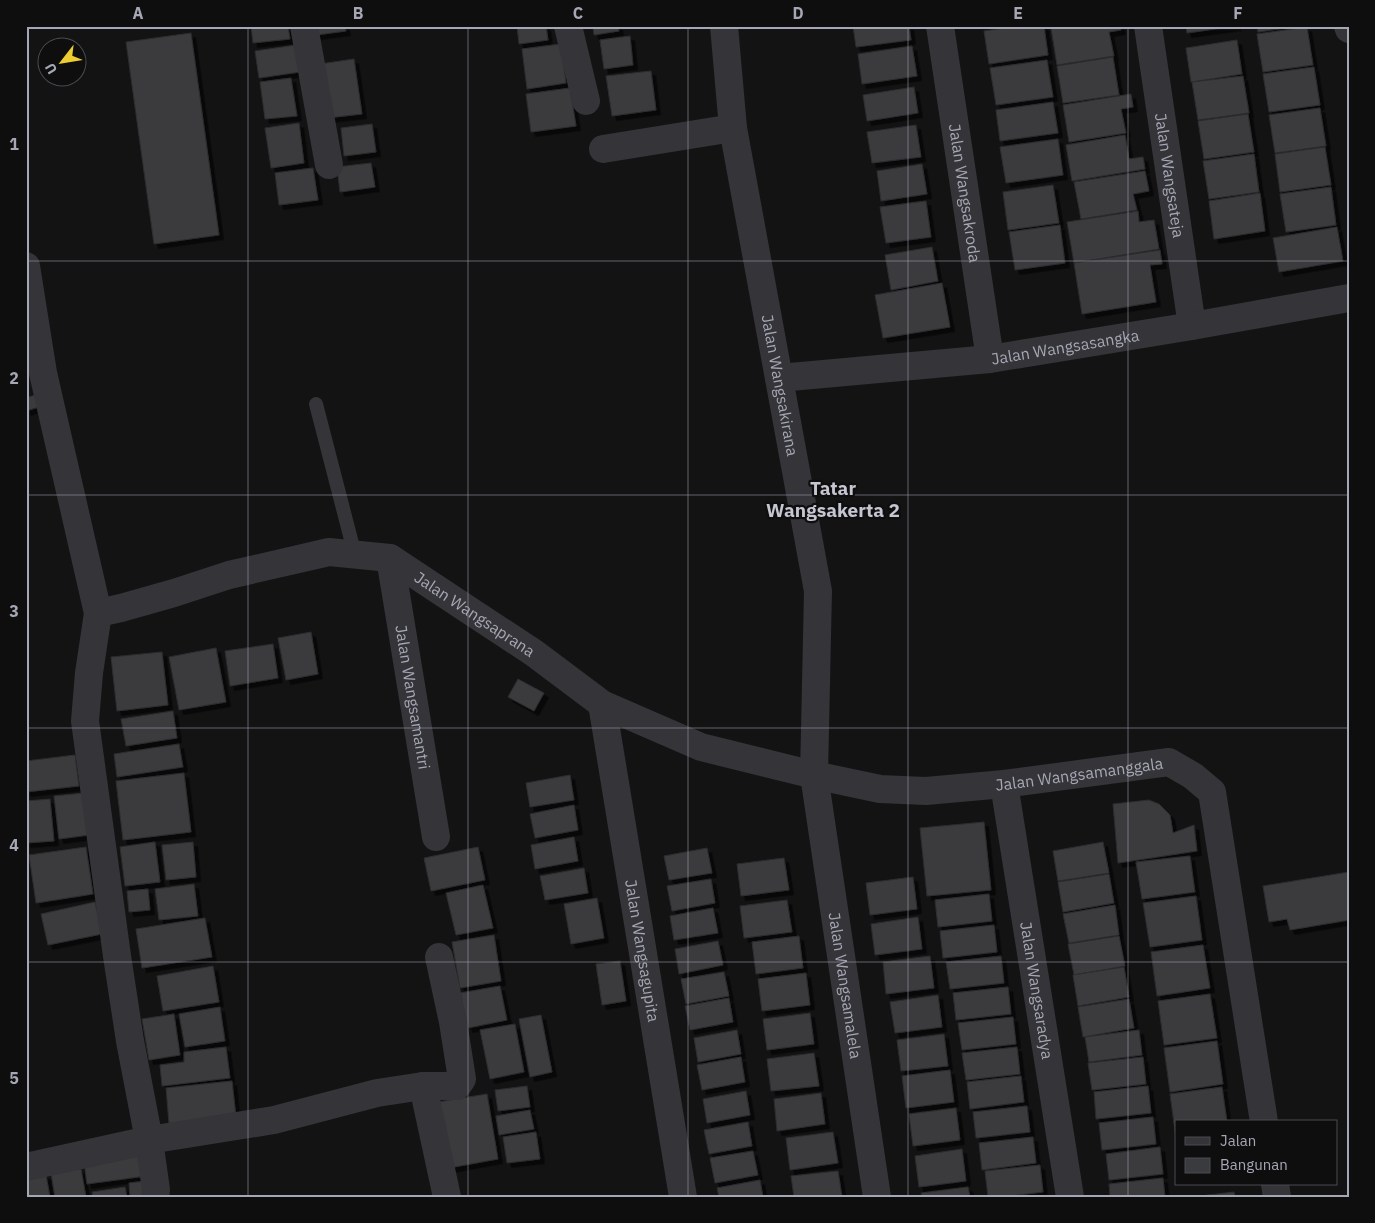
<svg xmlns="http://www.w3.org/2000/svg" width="1375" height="1223" font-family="'IBM Plex Sans',sans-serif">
	<defs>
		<filter id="shadow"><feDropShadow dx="4.5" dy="4.5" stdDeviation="0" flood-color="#0009"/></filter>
	</defs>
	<rect width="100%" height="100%" fill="#131314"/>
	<g fill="#3a3b3e" stroke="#2d2d30" filter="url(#shadow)">
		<polygon points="251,26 288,26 290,39 253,43"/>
		<polygon points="308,26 345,26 346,31 309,36"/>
		<polygon points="517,26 546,26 548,40 519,44"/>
		<polygon points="593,26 618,26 619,31 594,35"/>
		<polygon points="853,26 909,26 911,40 856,47"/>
		<polygon points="1019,26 1044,26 1048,55 989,64 984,31"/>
		<polygon points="1062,26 1120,26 1121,30 1109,32 1114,56 1057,65 1051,28"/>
		<polygon points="1186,26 1237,26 1187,33"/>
		<polygon points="1257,26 1299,26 1258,32"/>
		<polygon points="1307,27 1313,65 1263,72 1257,34"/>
		<polygon points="191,33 219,235 154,244 126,42"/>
		<polygon points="630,36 633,65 604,69 600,40"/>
		<polygon points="1237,40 1242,74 1191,82 1186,48"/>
		<polygon points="561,44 566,83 527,89 522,49"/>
		<polygon points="296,45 300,72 259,78 255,51"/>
		<polygon points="912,46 917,76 862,84 858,54"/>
		<polygon points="1113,57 1119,95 1063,103 1057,66"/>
		<polygon points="354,59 362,114 327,118 320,64"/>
		<polygon points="1047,60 1053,97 996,105 990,68"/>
		<polygon points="1314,67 1320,105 1269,112 1263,74"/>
		<polygon points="651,71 656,110 612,116 606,76"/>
		<polygon points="1243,76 1249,113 1198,120 1192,82"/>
		<polygon points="291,78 297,116 265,119 260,82"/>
		<polygon points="914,87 918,113 867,121 863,95"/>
		<polygon points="570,88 576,126 531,132 526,94"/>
		<polygon points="1131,94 1133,107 1121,109 1126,133 1069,142 1063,105"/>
		<polygon points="1053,102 1058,133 1000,141 996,110"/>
		<polygon points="1320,108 1326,146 1275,153 1269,115"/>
		<polygon points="1248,114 1254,152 1204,159 1198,121"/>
		<polygon points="299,123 304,163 271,168 265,128"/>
		<polygon points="372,124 376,152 344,156 341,128"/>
		<polygon points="916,125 921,157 872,163 867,132"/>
		<polygon points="1125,135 1129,159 1143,157 1145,169 1072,181 1066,145"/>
		<polygon points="1058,139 1063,175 1006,183 1000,147"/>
		<polygon points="1325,147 1331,185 1280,192 1275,154"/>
		<polygon points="1254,154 1259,192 1209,199 1203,161"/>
		<polygon points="371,163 375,187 340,192 337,167"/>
		<polygon points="922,164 927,194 881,201 877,171"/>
		<polygon points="313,168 318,200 279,205 275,173"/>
		<polygon points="1145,171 1149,191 1133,194 1137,210 1081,219 1074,182"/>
		<polygon points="1053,185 1059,223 1008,230 1003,192"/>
		<polygon points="1331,187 1336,225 1286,232 1280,194"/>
		<polygon points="1260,193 1265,231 1214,239 1209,201"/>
		<polygon points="926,201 931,237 886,243 880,207"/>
		<polygon points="1138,211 1139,222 1154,220 1159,249 1074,263 1067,222"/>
		<polygon points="1060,225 1065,263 1015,270 1009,232"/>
		<polygon points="1337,227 1343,261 1279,272 1273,238"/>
		<polygon points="932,247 938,281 891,290 885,255"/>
		<polygon points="1160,250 1162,264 1150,265 1156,302 1082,314 1074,263"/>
		<polygon points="942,283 950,327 883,338 875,295"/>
		<polygon points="38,394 42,406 26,411 26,398"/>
		<polygon points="311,632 318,674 286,680 278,638"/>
		<polygon points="273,644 278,678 230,686 225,651"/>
		<polygon points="216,648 226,702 179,710 169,657"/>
		<polygon points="162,652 168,705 117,711 111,657"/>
		<polygon points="518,679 544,693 534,711 508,697"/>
		<polygon points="173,711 177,738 126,746 121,719"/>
		<polygon points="179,744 183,767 117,777 114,754"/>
		<polygon points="75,755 79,786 26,792 26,761"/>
		<polygon points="184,773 191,832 123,840 116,781"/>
		<polygon points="570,775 574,800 530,807 526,783"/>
		<polygon points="84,793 89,835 59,839 54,796"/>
		<polygon points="50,799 54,841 26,843 26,801"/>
		<polygon points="1149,800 1159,804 1170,815 1173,833 1194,825 1197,851 1118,863 1113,804"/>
		<polygon points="574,805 578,830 535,838 530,814"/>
		<polygon points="984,822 991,890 927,896 920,828"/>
		<polygon points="574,837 578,861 535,869 531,845"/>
		<polygon points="155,842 160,882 125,886 120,847"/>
		<polygon points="193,842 196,877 166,880 162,845"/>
		<polygon points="1103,842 1109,873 1058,881 1053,851"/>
		<polygon points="86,847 93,894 36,903 29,855"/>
		<polygon points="478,847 485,880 431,891 424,858"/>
		<polygon points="707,848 712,873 669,880 664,856"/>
		<polygon points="1190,856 1195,892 1142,899 1136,862"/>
		<polygon points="784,858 789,890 741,896 737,864"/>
		<polygon points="584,868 588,893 545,900 540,876"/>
		<polygon points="1349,872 1349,920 1290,930 1287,919 1269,922 1263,886"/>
		<polygon points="1109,874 1114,903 1063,912 1058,882"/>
		<polygon points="913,877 917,909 870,915 866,883"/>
		<polygon points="711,879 715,903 672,911 667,886"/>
		<polygon points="194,884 198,916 159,920 155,889"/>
		<polygon points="483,885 493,928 456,935 446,893"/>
		<polygon points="148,889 150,910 129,912 127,891"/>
		<polygon points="989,894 992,921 938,927 935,900"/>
		<polygon points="1196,896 1202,940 1150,947 1143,903"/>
		<polygon points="597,898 604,938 571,944 564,904"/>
		<polygon points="787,900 792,932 744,938 740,906"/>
		<polygon points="95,902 102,934 48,945 41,914"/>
		<polygon points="1115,905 1119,935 1069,943 1063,914"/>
		<polygon points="713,908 718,933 674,940 670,916"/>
		<polygon points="918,917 922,949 875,955 871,924"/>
		<polygon points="205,918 212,957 142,968 136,929"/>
		<polygon points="994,925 997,952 943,958 940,931"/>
		<polygon points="494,935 501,981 460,988 452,942"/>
		<polygon points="799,936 803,968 756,974 752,942"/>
		<polygon points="1119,936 1125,966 1074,975 1068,944"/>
		<polygon points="718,941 723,965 679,974 675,949"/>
		<polygon points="1203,945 1210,988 1157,996 1151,952"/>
		<polygon points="930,956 934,988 886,994 883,962"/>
		<polygon points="1001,956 1004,983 950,989 946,962"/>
		<polygon points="620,961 626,1001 602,1005 596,964"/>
		<polygon points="213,966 219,1002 163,1011 157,976"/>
		<polygon points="1124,967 1129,997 1078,1006 1073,975"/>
		<polygon points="724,972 729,996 686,1004 681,979"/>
		<polygon points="806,973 810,1005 762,1011 758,979"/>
		<polygon points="500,986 507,1020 468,1028 460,993"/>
		<polygon points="1008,987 1011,1014 956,1020 953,993"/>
		<polygon points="1210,994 1217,1038 1164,1045 1158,1001"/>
		<polygon points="938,995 942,1027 895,1033 890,1002"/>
		<polygon points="729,998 733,1022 690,1030 685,1006"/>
		<polygon points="1129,999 1134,1028 1083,1037 1078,1007"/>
		<polygon points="220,1007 225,1041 185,1047 179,1014"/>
		<polygon points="810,1013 814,1044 767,1050 763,1019"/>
		<polygon points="174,1014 180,1055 149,1060 142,1019"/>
		<polygon points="541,1015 552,1072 530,1077 519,1019"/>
		<polygon points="1013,1017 1016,1044 962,1050 958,1023"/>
		<polygon points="515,1024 524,1072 490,1079 480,1030"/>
		<polygon points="737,1030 741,1054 698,1062 694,1038"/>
		<polygon points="1139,1030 1142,1055 1089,1062 1085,1037"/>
		<polygon points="944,1034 948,1066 901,1071 897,1040"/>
		<polygon points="1217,1041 1223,1084 1170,1092 1164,1048"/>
		<polygon points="226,1047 230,1078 162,1086 160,1065 184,1062 184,1052"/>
		<polygon points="1017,1047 1020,1074 966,1080 962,1053"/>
		<polygon points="814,1053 819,1086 771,1091 767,1059"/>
		<polygon points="741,1057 745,1082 702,1090 697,1065"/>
		<polygon points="1143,1057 1146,1084 1092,1090 1088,1063"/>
		<polygon points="950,1070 954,1102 906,1108 902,1076"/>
		<polygon points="1021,1076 1024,1102 970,1109 967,1082"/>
		<polygon points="232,1081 236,1117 169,1124 166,1088"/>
		<polygon points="527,1086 530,1107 498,1111 495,1090"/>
		<polygon points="1148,1086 1151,1113 1096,1119 1094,1092"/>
		<polygon points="1222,1087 1227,1122 1176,1122 1176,1138 1170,1094"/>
		<polygon points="746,1091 750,1115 707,1123 703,1099"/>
		<polygon points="821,1093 825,1124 777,1131 774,1099"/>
		<polygon points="487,1094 498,1159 449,1168 438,1102"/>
		<polygon points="1027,1106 1030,1132 976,1138 973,1112"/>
		<polygon points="956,1108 960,1140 913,1146 909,1114"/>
		<polygon points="530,1110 534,1129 499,1135 496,1116"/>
		<polygon points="1153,1117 1156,1144 1102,1150 1099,1123"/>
		<polygon points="748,1122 752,1146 709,1154 704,1130"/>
		<polygon points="536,1132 540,1159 507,1163 503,1137"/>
		<polygon points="833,1132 838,1163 790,1170 786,1138"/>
		<polygon points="1033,1137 1036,1163 982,1170 979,1143"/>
		<polygon points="1160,1147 1163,1174 1109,1180 1106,1154"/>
		<polygon points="962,1149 966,1181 919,1187 915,1156"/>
		<polygon points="753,1151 758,1175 715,1183 710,1158"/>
		<polygon points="143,1154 146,1176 87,1184 84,1162"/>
		<polygon points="1040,1165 1043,1192 1002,1197 988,1197 985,1171"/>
		<polygon points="81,1169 86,1197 55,1197 51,1173"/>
		<polygon points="838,1171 842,1197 794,1197 791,1176"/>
		<polygon points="46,1175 50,1197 26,1197 26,1179"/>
		<polygon points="1163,1178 1165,1197 1110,1197 1109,1184"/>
		<polygon points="760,1180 763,1197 719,1197 717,1188"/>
		<polygon points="146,1181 148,1197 130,1197 129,1183"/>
		<polygon points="125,1187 127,1197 93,1197 92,1192"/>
		<polygon points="968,1187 970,1197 922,1197 921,1193"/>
		<polygon points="1234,1192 1235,1197 1191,1197"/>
	</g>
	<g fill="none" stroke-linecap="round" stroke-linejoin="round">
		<polyline stroke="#343439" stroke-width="14" points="316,404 355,555"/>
		<g stroke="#343439" stroke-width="28">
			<polyline points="304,26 329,165"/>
			<polyline points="568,26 586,101"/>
			<path id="s1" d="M724 26 733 128 818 591 814 775 877 1197"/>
			<path id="s2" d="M940 26 990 359"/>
			<path id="s3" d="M1148 26 1192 326"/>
			<polyline points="1348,26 1349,29"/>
			<polyline points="603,149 733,128"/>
			<polyline points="26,266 43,373 98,613 89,673 85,721 117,956 130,1041 149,1140 156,1190 155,1197"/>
			<path id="s4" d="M779 378 990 359 1192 326 1349 298"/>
			<path id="s5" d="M390 558 436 837"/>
			<path id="s6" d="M98 613 121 608 174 593 229 575 329 552 390 558 534 653 602 704 701 747 814 775 880 789 926 791 1004 784 1169 762 1193 776 1212 792 1264 1122"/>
			<path id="s7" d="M602 704 683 1197"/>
			<path id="s8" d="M1004 784 1070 1197"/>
			<polyline points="423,1086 447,1197"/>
			<polyline points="26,1167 149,1140 274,1120 377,1093 423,1086 457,1086 462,1079 453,1022 439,957"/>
			<polyline points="1275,1184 1277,1197"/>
		</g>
	</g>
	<path fill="none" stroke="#a5a7b4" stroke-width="1" stroke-opacity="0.55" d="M248 26V1197M468 26V1197M688 26V1197M908 26V1197M1128 26V1197M26 261H1349M26 495H1349M26 728H1349M26 962H1349"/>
	<g text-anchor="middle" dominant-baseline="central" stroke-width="4.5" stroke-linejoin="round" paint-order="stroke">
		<g font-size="16" fill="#a5a7b4" stroke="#0e0e0f">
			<text stroke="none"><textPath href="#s3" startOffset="151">Jalan Wangsateja</textPath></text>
			<text stroke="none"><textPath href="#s2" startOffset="169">Jalan Wangsakroda</textPath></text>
			<text stroke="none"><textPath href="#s4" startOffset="288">Jalan Wangsasangka</textPath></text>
			<text stroke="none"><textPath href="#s1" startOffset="364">Jalan Wangsakirana</textPath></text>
			<text stroke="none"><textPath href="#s6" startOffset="402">Jalan Wangsaprana</textPath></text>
			<text stroke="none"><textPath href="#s5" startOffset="141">Jalan Wangsamantri</textPath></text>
			<text stroke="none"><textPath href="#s6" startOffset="1050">Jalan Wangsamanggala</textPath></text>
			<text stroke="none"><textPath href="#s7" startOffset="250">Jalan Wangsagupita</textPath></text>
			<text stroke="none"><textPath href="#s1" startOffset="970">Jalan Wangsamalela</textPath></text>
			<text stroke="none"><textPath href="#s8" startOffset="209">Jalan Wangsaradya</textPath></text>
		</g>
		<g font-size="19" font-weight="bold" fill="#c5c6d1" stroke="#0e0e0f">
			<text x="833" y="488">Tatar<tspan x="833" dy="22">Wangsakerta 2</tspan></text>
		</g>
	</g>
	<rect width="1375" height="1223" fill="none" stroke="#0e0e0f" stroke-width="55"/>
	<rect x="1175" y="1120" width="162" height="65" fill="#0e0e0f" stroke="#4a4b51"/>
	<rect x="1185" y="1137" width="25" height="8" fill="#343439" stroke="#4a4b51"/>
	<text x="1220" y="1146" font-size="15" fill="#a5a7b4">Jalan</text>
	<rect x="1185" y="1158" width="25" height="15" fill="#3a3b3e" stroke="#4a4b51"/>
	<text x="1220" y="1170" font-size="15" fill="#a5a7b4">Bangunan</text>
	<g transform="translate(62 62) rotate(239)"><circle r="24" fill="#0e0e0f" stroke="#4a4b51"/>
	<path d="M0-4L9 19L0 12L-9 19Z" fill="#edce32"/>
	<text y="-8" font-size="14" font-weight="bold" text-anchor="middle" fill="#a5a7b4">U</text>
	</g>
	<rect x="28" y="28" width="1320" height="1168" fill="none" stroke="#a5a7b4" stroke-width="2"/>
	<g font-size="16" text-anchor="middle" font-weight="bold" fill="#a5a7b4">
		<text x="138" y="19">A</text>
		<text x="358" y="19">B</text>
		<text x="578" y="19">C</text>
		<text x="798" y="19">D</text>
		<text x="1018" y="19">E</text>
		<text x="1238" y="19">F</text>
		<text x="14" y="150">1</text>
		<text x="14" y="384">2</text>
		<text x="14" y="617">3</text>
		<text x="14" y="851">4</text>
		<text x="14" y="1084">5</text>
	</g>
</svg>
